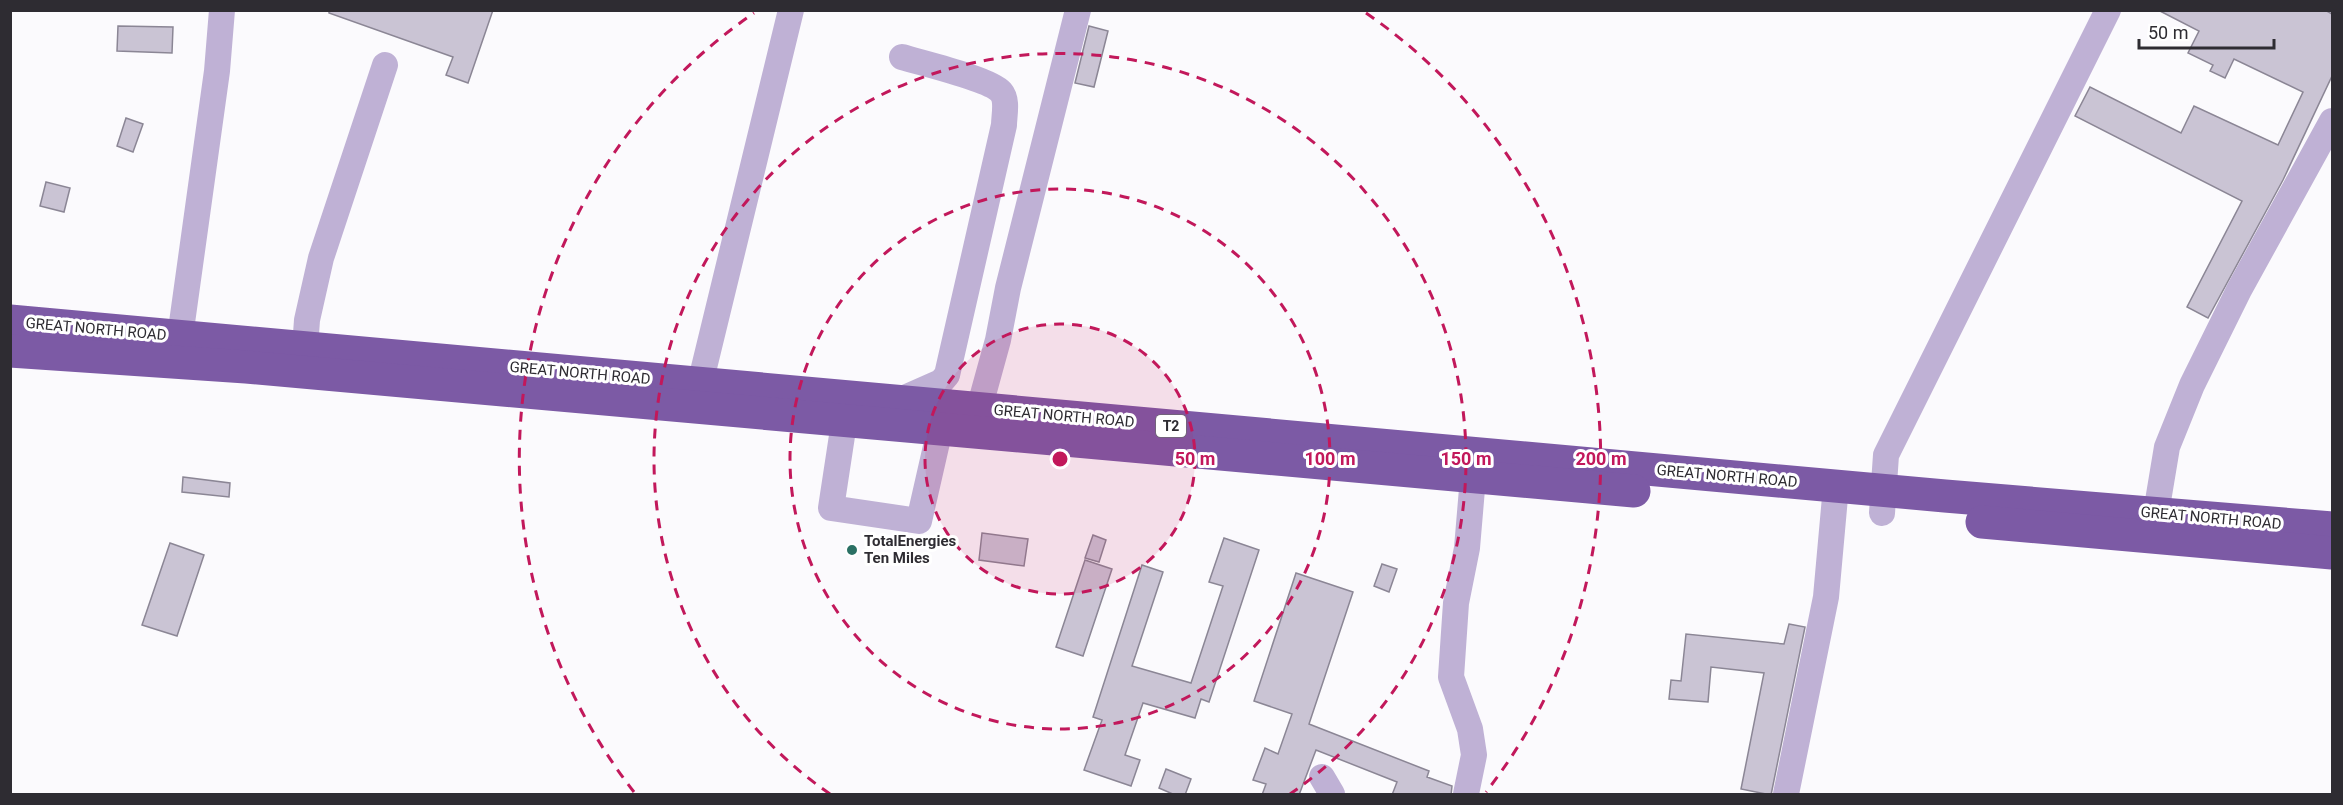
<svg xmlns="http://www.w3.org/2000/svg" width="2343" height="805" font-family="Roboto,sans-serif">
	<rect width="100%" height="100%" fill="#fbfafd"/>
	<g fill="#cac4d4" stroke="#8b8695" stroke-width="1.5">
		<polygon points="329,10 493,10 468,83 446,75 453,57 329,13"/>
		<polygon points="2158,10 2325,10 2332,14 2332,76 2283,180 2208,318 2187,307 2242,201 2075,116 2090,87 2181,133 2194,106 2278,145 2303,92 2234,59 2225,78 2210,71 2213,65 2188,53 2199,31"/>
		<polygon points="118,26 173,27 172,53 117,51"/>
		<polygon points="1089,26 1108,31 1094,87 1075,83"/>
		<polygon points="126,118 143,124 133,152 117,146"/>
		<polygon points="46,182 70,188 64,212 40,206"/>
		<polygon points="183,477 230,483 229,497 182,492"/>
		<polygon points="982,533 1028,539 1024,566 979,560"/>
		<polygon points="1093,535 1106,540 1099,562 1085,558"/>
		<polygon points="1224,538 1259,550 1209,702 1201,699 1195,718 1143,703 1125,755 1140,760 1131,786 1084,770 1102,720 1093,717 1142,565 1163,572 1132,666 1191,683 1223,586 1209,582"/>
		<polygon points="170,543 204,555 177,636 142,625"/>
		<polygon points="1085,560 1112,569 1083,656 1056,647"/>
		<polygon points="1382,564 1397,569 1389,592 1374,586"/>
		<polygon points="1296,573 1353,592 1309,724 1429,771 1427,777 1452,786 1451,795 1392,795 1397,782 1316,750 1299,795 1262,795 1266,784 1253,780 1265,748 1278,754 1292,714 1254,701"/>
		<polygon points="1789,624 1805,627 1771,795 1741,789 1764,673 1711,667 1708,702 1669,699 1671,680 1681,681 1686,634 1784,644"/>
		<polygon points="1166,769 1191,779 1185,795 1175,795 1159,788"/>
	</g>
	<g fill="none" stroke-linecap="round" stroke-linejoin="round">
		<g stroke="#bfb1d5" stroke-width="26">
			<polyline points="180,337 217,71 222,10"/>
			<polyline points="305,348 307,320 321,258 385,65"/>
			<polyline points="700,384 791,10"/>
			<path d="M898 401 941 382 947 375 1004 125C1004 116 1008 100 1001 92 990 79 921 63 902 57"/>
			<polyline points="847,403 831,508 919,521 940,429 941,411"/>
			<polyline points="979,409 998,340 1008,288 1078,10"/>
			<polyline points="1882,513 1886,455 2108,10"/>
			<polyline points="2156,513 2167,447 2192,385 2239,290 2332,121"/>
			<polyline points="1322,777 1332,794"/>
			<polyline points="1466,794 1474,755 1470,729 1451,677 1456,603 1467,548 1473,477"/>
			<polyline points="1786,794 1826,597 1836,486"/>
		</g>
		<g stroke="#7c5aa5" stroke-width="33">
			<polyline points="10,321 1945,496 2332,528"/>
			<polyline points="10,351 246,367 1634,491"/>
			<polyline points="1982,522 2332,553"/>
		</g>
	</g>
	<circle cx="1060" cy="459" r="135" fill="#c2185b" fill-opacity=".12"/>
	<g fill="none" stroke="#c2185b" stroke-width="3" stroke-dasharray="10 8">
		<circle cx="1060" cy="459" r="135"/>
		<circle cx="1060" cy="459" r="270"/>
		<path d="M830 794A406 406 0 1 1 1290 794"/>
		<path d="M634 792A541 541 0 0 1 754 13M1366 13A541 541 0 0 1 1486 792"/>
	</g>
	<circle fill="#2a7064" stroke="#fff" stroke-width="2" cx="852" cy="550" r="6"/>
	<g text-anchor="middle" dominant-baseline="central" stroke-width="6" stroke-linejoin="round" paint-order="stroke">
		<rect fill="#fff" stroke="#6d6b70" stroke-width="1.5" x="1156" y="415" width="30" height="22" rx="4.5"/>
		<g font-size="14" font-weight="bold" fill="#2e2c32">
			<text x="1171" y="426">T2</text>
		</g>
		<g font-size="15" fill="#2e2c32" stroke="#fff">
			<text transform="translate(96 329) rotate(5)">GREAT NORTH ROAD</text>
			<text transform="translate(580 373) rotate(5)">GREAT NORTH ROAD</text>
			<text transform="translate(1064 416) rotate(5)">GREAT NORTH ROAD</text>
			<text transform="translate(1727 476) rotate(5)">GREAT NORTH ROAD</text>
			<text transform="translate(2211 518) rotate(5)">GREAT NORTH ROAD</text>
		</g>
		<g font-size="15" font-weight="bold" fill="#2e2c32" stroke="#fff" text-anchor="start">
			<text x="864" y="541">TotalEnergies<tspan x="864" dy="17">Ten Miles</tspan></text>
		</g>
	</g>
	<circle cx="1060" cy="459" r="9" fill="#c2185b" stroke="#fff" stroke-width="3"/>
	<g font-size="18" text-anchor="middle" font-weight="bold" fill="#c2185b" stroke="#fff" stroke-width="6" stroke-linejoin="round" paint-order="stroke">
		<text x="1195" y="465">50 m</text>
		<text x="1330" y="465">100 m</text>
		<text x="1466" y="465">150 m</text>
		<text x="1601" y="465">200 m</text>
	</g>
	<rect width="2343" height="805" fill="none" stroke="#2e2c32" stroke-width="24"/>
	<path d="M2139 39v9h135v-9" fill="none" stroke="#2e2c32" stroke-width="3"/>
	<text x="2148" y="39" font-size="18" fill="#2e2c32" stroke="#ffffff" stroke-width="4.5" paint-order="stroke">50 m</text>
</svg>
